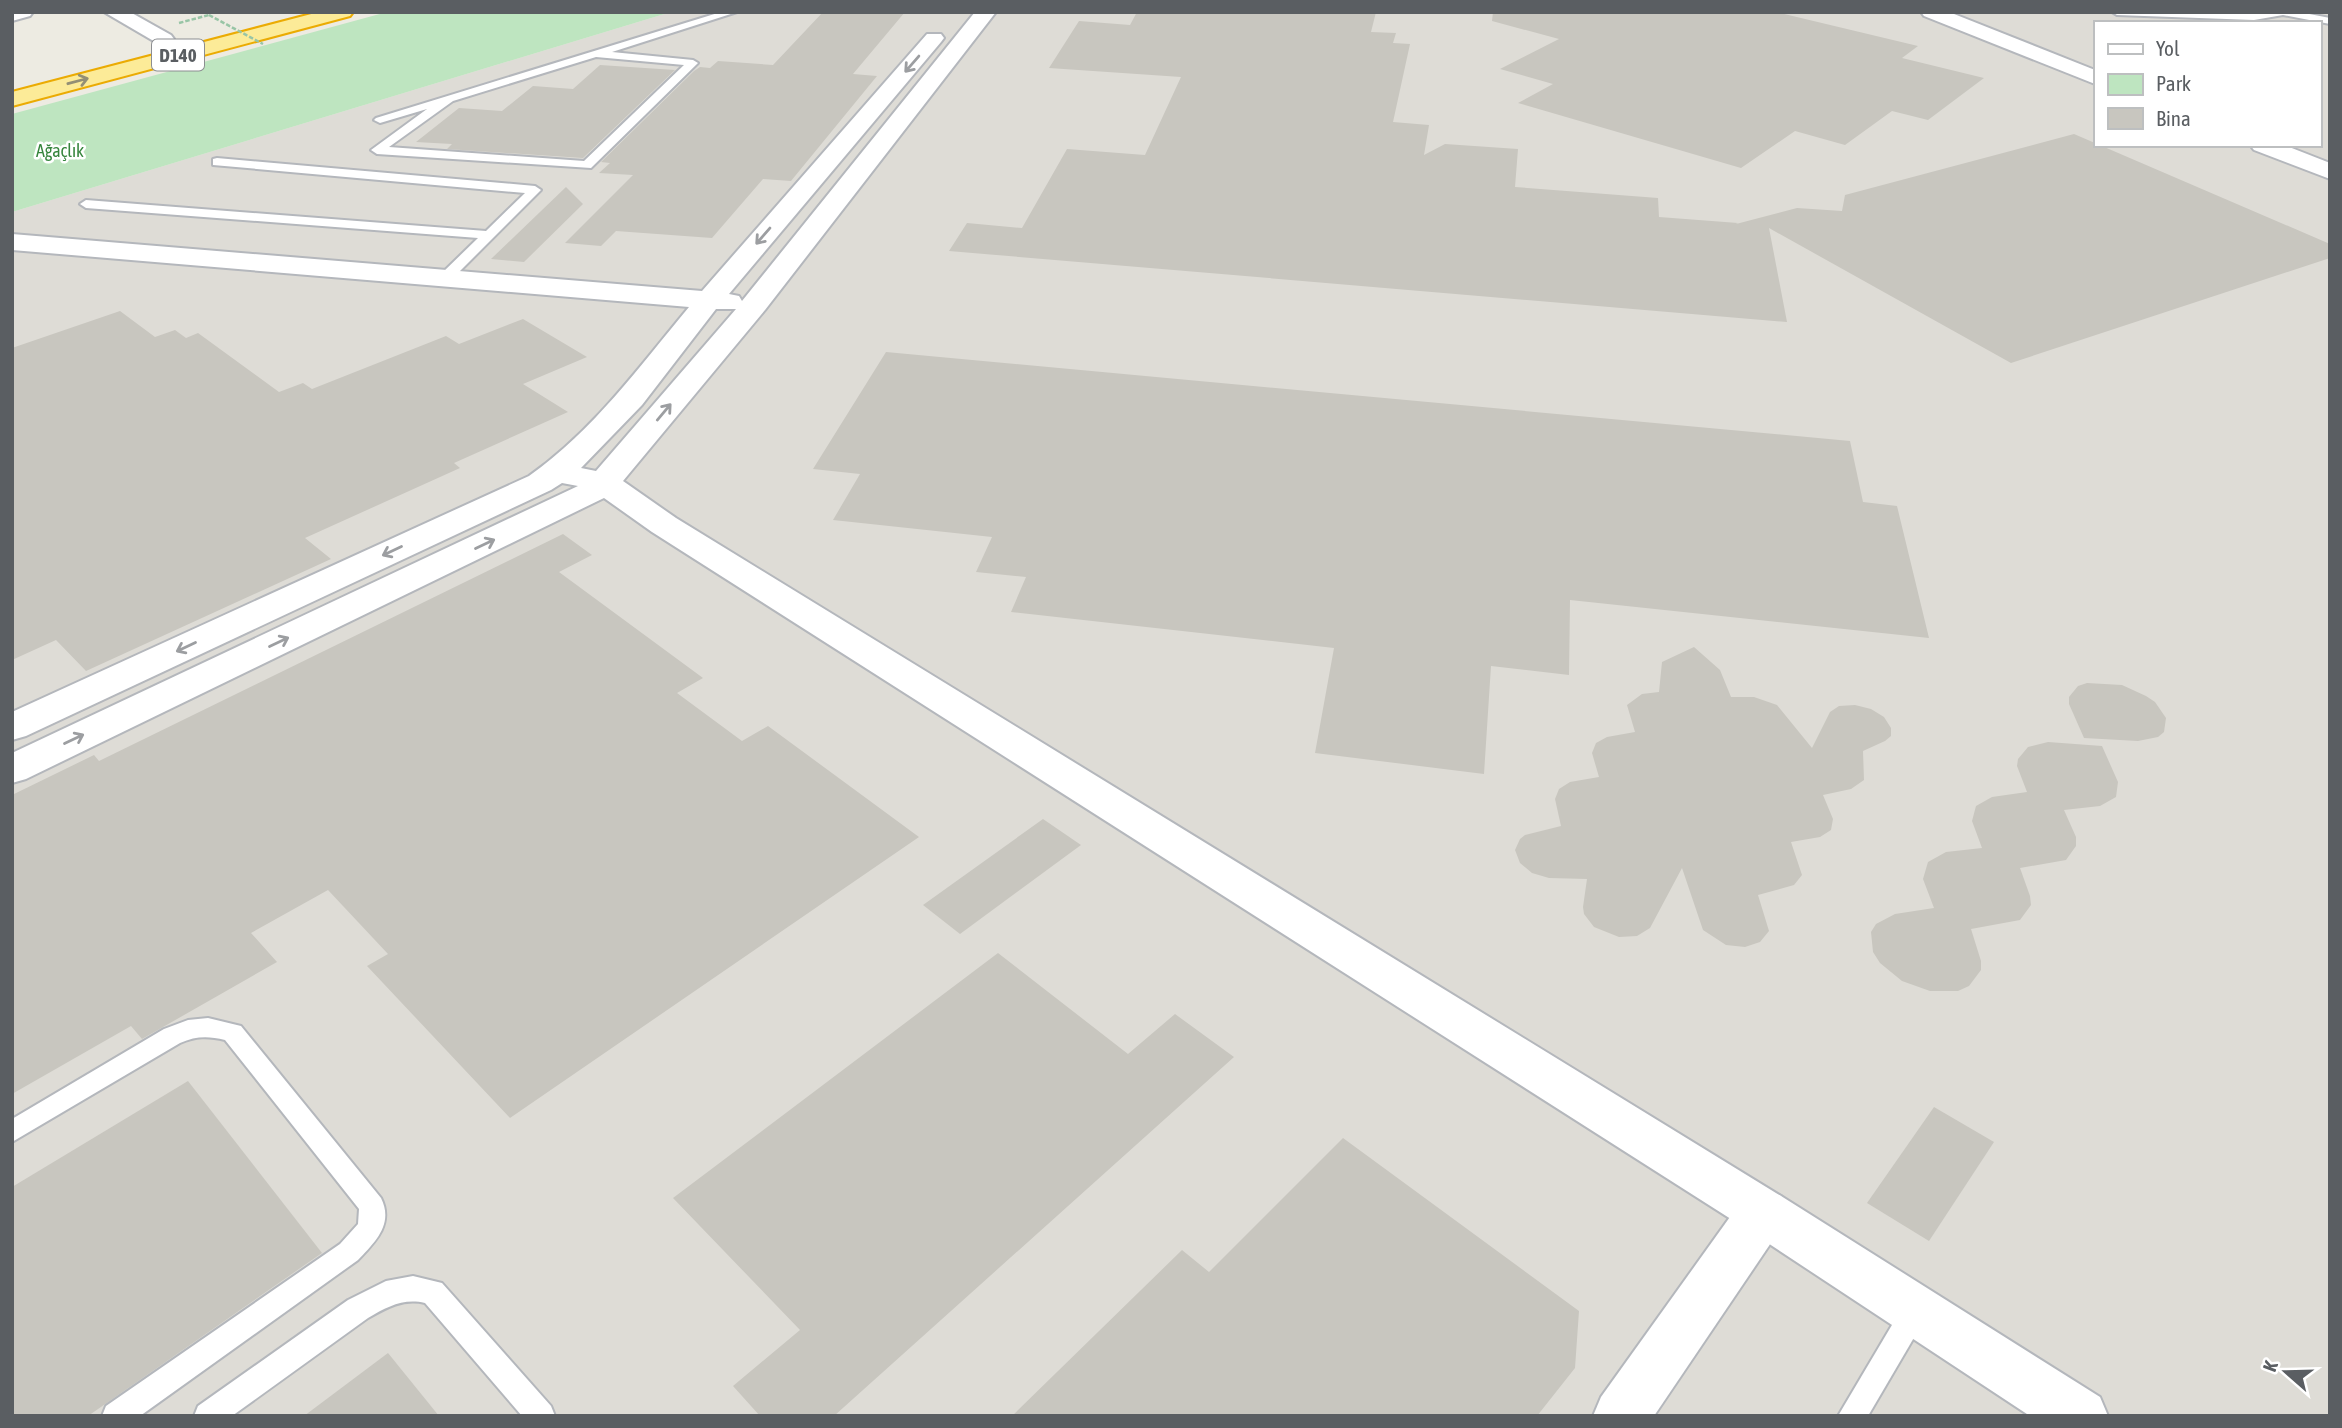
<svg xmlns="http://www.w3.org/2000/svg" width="2342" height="1428" font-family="'Asap Condensed',sans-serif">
	<rect width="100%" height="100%" fill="#edebe2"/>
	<path fill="#dedcd6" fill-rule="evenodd" d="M671 12H2330V1416H12V212ZM2095 23H2319V145H2095Z"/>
	<polygon fill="#bee5c0" points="387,12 671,12 12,212 12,114"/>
	<g fill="#c8c6bf">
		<polygon points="823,12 905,12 853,74 877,76 791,181 763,179 712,238 616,231 601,246 565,243 633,175 599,173 610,163 601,162 694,71 700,67 710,68 718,61 773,65"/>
		<polygon points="1137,12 1376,12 1371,32 1396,33 1393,43 1410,44 1393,122 1429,125 1424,155 1445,144 1518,149 1515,187 1658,198 1659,217 1738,223 1736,224 1797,208 1842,211 1845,195 2074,134 2330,244 2330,258 2011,363 1769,228 1787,322 949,251 967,223 1022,228 1067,149 1145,155 1181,77 1049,68 1079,21 1130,25"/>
		<polygon points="1493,12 1776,12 1918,46 1902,58 1984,78 1928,120 1892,111 1845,145 1795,131 1741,168 1518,103 1553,84 1500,69 1559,39 1492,21"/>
		<polygon points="600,65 675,70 583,158 447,149 452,144 416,142 459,108 502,111 533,86 573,89"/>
		<polygon points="566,187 583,204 524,262 491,259"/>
		<polygon points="120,311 155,337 175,330 186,338 198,333 279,392 303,383 312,389 446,336 459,344 523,319 587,357 523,384 568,412 454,463 460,468 305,538 331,559 86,671 56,640 12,660 12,348"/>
		<polygon points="886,352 1850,441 1863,502 1897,506 1929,638 1570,600 1569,675 1491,666 1484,774 1315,753 1334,648 1011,612 1026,577 976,572 992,537 833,520 860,474 813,469"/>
		<polygon points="563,534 592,555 559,572 703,678 677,693 742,741 768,726 919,837 510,1118 367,966 388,954 328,890 251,933 277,962 142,1039 131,1026 12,1094 12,795 94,755 99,761"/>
		<polygon points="1694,647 1720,670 1731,697 1754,697 1777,705 1812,748 1830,712 1839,706 1855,705 1871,709 1884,717 1891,728 1891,736 1885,741 1863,751 1864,780 1851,789 1823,795 1833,819 1831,830 1820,837 1791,842 1802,875 1794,885 1758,895 1769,931 1760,942 1745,947 1726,945 1703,930 1682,868 1650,928 1637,936 1619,937 1594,927 1584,914 1583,907 1587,879 1549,878 1532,873 1520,863 1515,850 1520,839 1525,835 1561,826 1555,799 1559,789 1570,782 1599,777 1592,753 1596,743 1607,737 1635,732 1627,705 1642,694 1659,692 1662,662"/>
		<polygon points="2087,683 2122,685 2146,696 2155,702 2166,718 2164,732 2158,737 2138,741 2084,738 2069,704 2069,697 2078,686"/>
		<polygon points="2048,742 2102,746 2118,782 2116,797 2100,806 2064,810 2076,837 2076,846 2066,860 2020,868 2030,896 2031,905 2020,920 1971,929 1981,961 1981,970 1969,986 1958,991 1930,991 1902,981 1880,963 1873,952 1871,932 1876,924 1895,914 1934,908 1923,879 1928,862 1946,852 1982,848 1972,821 1976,806 1992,797 2027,792 2017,766 2018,759 2028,747"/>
		<polygon points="1043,819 1081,845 960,934 923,905"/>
		<polygon points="998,953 1128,1054 1175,1014 1234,1057 834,1416 760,1416 733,1386 800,1330 673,1198"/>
		<polygon points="188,1081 322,1253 88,1416 12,1416 12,1187"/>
		<polygon points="1934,1107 1994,1142 1929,1241 1867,1203"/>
		<polygon points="1343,1138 1579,1311 1575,1368 1537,1416 1012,1416 1182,1250 1209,1272"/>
		<polygon points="388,1353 439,1416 304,1416"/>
	</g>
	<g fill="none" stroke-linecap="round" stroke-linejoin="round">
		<g stroke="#b4b7bc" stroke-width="4">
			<g id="service">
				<path d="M721 12H737L612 52 693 60 698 63 591 168 377 154 371 150 427 109 380 123 374 120 376 118ZM596 57 684 65 584 161 389 147 453 101Z"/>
				<polygon points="2112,12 2299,12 2330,18 2330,24 2283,15 2254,20 2117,15"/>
				<polygon points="217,158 535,186 541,190 450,281 445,282 438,278 440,275 478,238 86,208 80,204 86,200 486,231 525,193 213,165 213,159"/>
				<path d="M208 1018 241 1026 381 1198C394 1224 375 1242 358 1260L140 1416H102L106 1406 340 1244 358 1224 359 1209 225 1040C208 1036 196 1036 180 1043L12 1142V1119L164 1029 188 1020Z"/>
				<path d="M413 1276 442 1283 551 1406 555 1416H522L425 1303C403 1298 387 1307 368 1318L232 1416H194L198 1406 348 1300 386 1281Z"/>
				<polygon points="1915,1300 1925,1303 1929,1312 1868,1416 1838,1416 1905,1303"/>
			</g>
		</g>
		<g stroke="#b4b7bc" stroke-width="4">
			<g id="minor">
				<polygon points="12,12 33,12 30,16 12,21"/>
				<polygon points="1763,1189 1781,1196 1789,1212 1781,1228 1654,1416 1593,1416 1601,1397 1745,1196"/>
			</g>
		</g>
		<g stroke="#b4b7bc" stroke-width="4">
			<g id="tertiary">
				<polygon points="104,12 130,12 171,35 174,39 171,43 157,43"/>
				<path d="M975 12H996L765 310 623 481 676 518 1781 1196 2100 1397 2108 1416H2030L1745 1228 652 532 604 498 26 779 12 783V753L578 486 562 483 551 490 26 736 12 740V712L529 476C594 430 638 368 689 307L12 250V234L702 291 927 34H941L944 38 941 42 729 294 739 296 742 301ZM716 309H736L596 471 581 468 642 405Z"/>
				<polygon points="1921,12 1949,12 2095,70 2095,84 1924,16"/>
				<polygon points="2250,145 2284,145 2330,163 2330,179 2254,150"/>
			</g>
		</g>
		<g stroke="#ebab03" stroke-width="4">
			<polygon id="trunk" points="319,12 353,12 350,16 12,106 12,92"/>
		</g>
		<polyline stroke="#98c5a6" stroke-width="2.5" stroke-dasharray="4.5 2" stroke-linecap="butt" points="179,23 209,15"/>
		<use href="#service" fill="#fff" fill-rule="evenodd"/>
		<use href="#minor" fill="#fff" fill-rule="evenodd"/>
		<use href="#tertiary" fill="#fff" fill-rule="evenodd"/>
		<use href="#trunk" fill="#fceb98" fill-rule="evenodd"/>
		<polyline stroke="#98c5a6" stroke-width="2.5" stroke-dasharray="4.5 2" stroke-linecap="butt" points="209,15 263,44"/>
	</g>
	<defs><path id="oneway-shaft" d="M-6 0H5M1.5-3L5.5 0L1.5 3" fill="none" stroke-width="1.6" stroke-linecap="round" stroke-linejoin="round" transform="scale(1.75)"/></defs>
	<g stroke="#9c9ea1">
		<use href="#oneway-shaft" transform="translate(912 64) rotate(131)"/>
		<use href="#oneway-shaft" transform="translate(763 236) rotate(131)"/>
		<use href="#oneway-shaft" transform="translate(664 412) rotate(-50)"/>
		<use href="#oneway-shaft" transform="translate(485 544) rotate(-25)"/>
		<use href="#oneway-shaft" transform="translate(392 551) rotate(155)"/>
		<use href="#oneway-shaft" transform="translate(279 642) rotate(-25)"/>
		<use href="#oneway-shaft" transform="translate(186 647) rotate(155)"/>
		<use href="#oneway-shaft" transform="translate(74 739) rotate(-25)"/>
	</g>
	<use stroke="#938f75" href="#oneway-shaft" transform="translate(78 81) rotate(-15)"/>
	<g text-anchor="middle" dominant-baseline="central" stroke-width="5" stroke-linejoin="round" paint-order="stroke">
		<g font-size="18" fill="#36853d" stroke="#fff">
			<text x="60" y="150">Ağaçlık</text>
		</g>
		<rect fill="#fff" stroke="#8c8e91" stroke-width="2" x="152" y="39.5" width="52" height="31" rx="5"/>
		<g font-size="19" font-weight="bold" fill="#5a5e62">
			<text x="178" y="55">D140</text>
		</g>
	</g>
	<rect width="2342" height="1428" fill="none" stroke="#5a5e62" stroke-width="28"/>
	<rect x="2094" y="21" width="228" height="126" fill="#ffffff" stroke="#bdbfc0" stroke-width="2"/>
	<rect x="2108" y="44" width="35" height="10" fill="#ffffff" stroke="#bdbfc0" stroke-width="2"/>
	<text x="2156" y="56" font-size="21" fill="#5a5e62">Yol</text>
	<rect x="2108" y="74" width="35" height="21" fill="#bee5c0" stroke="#bdbfc0" stroke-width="2"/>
	<text x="2156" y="91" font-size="21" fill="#5a5e62">Park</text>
	<rect x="2108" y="108" width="35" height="21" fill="#c8c6bf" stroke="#bdbfc0" stroke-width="2"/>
	<text x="2156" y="126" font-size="21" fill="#5a5e62">Bina</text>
	<g transform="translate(2286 1372) rotate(290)" stroke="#ffffff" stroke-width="5" paint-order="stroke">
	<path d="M0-5L12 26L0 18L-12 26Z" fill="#5a5e62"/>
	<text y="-10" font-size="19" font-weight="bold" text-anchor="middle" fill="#5a5e62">K</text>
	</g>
</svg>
